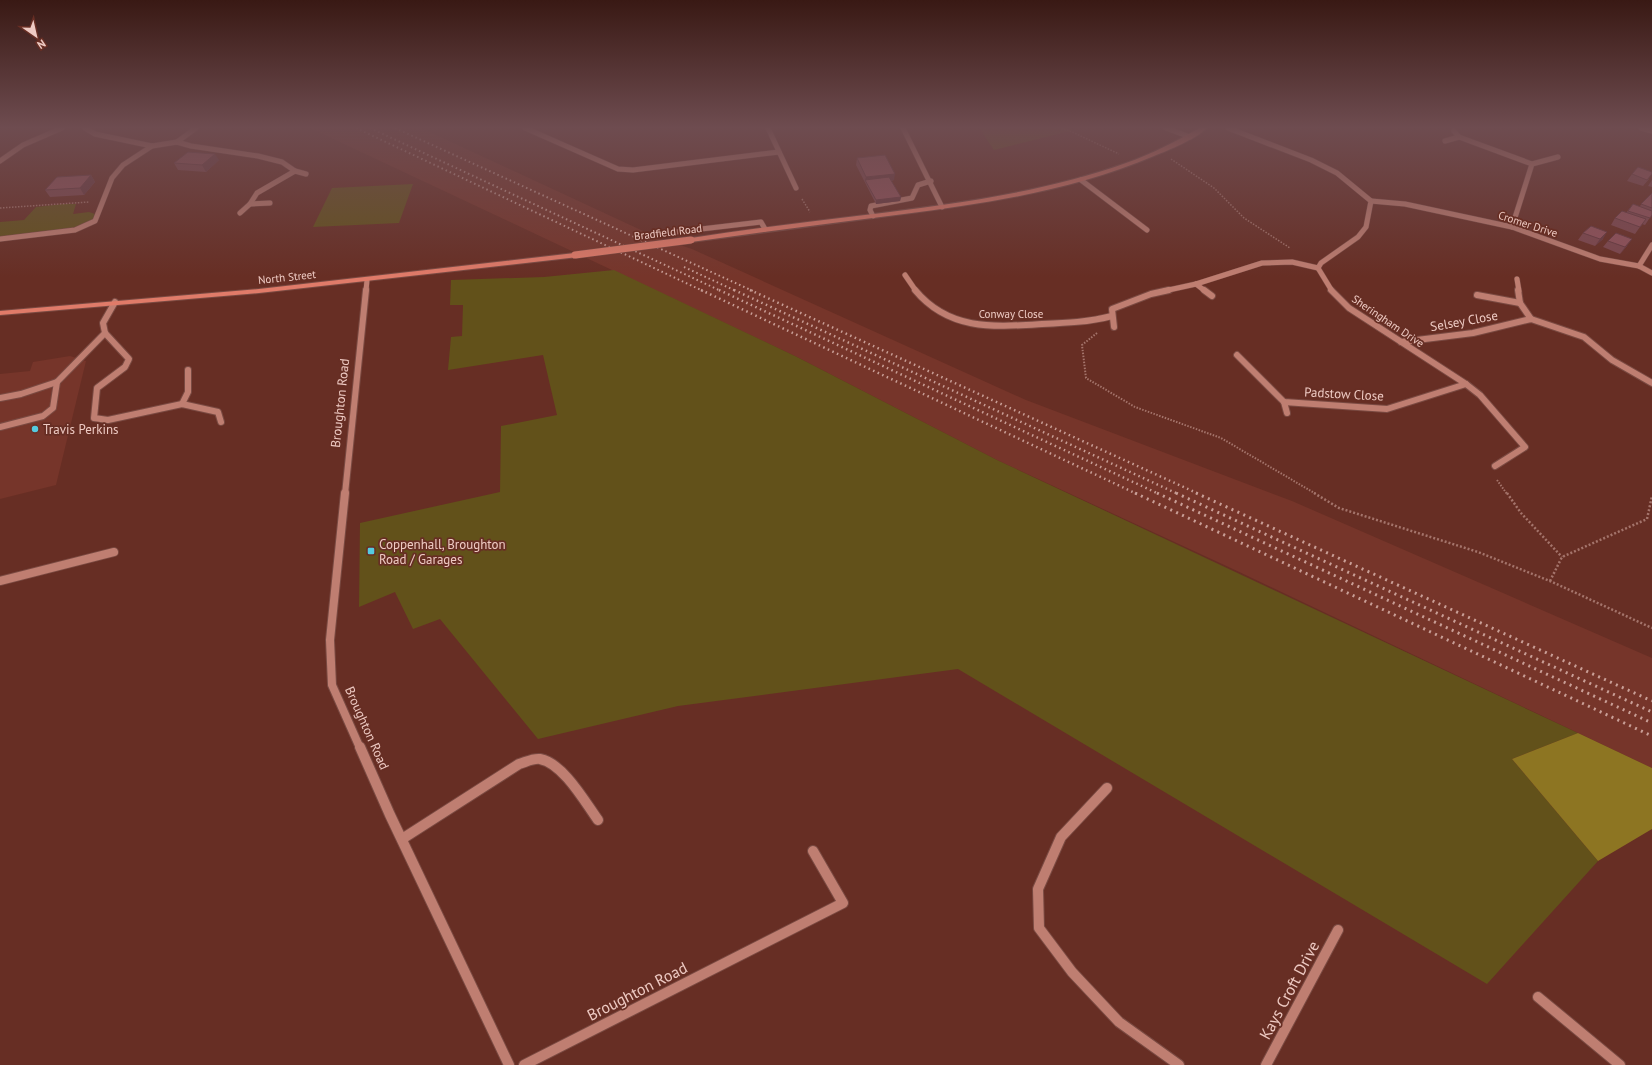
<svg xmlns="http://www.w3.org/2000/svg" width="1652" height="1065" font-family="'PT Sans',sans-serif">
	<rect width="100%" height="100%" fill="#672e24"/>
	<g fill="#76352a">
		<polygon points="310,128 421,128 656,237 692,249 1026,400 1292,501 1652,658 1652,768 1233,569 997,460 797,357"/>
		<polygon points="70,356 86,361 56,485 0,499 0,374 30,371 33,362"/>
	</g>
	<g fill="#62511a">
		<polygon points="979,128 1068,128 1074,130 994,150"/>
		<polygon points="413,184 399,223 313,227 332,188"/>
		<polygon points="63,204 76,204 73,214 89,212 98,215 86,227 0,239 0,222 24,220 36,207"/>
		<polygon points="614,270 797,357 997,460 1578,733 1512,759 1598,861 1487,984 958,669 678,706 538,739 440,619 413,629 395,592 359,607 360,523 500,492 501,426 557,415 543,355 448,370 451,337 462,336 463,305 450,305 451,280 544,277"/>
	</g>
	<polygon fill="#8d7522" points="1578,733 1652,768 1652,829 1598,861 1512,759"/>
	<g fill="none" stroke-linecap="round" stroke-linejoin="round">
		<g stroke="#7a4a42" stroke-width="6">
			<g id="minor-far3">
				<polyline points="85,128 95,134 152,146 177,142 191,146 258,156 282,162 295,171 257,193 250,204 240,213"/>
				<polyline points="525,128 618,169 633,170 779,152"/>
				<polyline points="768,128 796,188"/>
				<polyline points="903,128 942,207"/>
				<polyline points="1166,128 1190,137"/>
				<polyline points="1228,128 1311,160 1337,173 1371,201 1366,227 1358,237 1321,263 1318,268 1332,291"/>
				<polyline points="1641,128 1652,131"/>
				<polyline points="1454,131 1459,137 1532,164"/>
				<polyline points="1445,141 1459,137"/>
				<polyline points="177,142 196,128"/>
				<polyline points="0,161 23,145 62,128"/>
				<polyline points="295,171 306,174"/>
				<polyline points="1081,180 1147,230"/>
				<polyline points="1371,201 1405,204 1512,227 1600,259 1639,266 1652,273"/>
				<polyline points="250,204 270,203"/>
				<polyline points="873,216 870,210 871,206 912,198 918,185 931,181"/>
				<polyline points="1512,227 1532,164 1558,157"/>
				<polyline points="667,233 761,222 765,229"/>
				<polyline points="0,239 75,230 95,221 112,178 123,165 152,146"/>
				<polyline points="1639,266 1652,245"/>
				<polyline points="905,275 916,291"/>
				<polyline points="1517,279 1519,291"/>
				<polyline points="1196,284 1205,291"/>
				<polyline points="366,291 367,280"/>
				<polyline points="1164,291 1196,284 1262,263 1292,262 1318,268"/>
			</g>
		</g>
		<g stroke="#7a4a42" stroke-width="8">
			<g id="minor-far2">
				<path d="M915 290C949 331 994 327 1042 324 1066 323 1089 322 1112 316"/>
				<polyline points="1204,290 1212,296"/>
				<polyline points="1331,290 1349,308 1466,384 1480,395 1525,447 1495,466"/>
				<polyline points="1518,290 1520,303 1531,319"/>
				<polyline points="1477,295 1520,303"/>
				<polyline points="115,302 103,323 105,333 129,359 125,367 97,388 94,418 108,420 182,404 218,412 221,422"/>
				<polyline points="1114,327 1112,309 1151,294 1169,290"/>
				<polyline points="1401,342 1473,333 1531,319 1584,337 1612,360 1652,383"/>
				<polyline points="1237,355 1284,402 1387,409 1466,384"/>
				<polyline points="0,398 21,394 57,382 105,333"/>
				<polyline points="1284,402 1287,413"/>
				<polyline points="182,404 188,392 188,370"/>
				<polyline points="0,427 43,416 53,408 57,382"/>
				<polyline points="345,494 366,290"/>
			</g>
		</g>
		<g stroke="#7a4a42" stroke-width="10">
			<g id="minor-far1">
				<polyline points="345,493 330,640 332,685 360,748"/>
				<polyline points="0,581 114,552"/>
			</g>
		</g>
		<g stroke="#7a4a42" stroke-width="12">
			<g id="minor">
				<polyline points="360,747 390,815 509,1065"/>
				<polyline points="1107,788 1061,837 1038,889 1039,928 1072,972 1119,1022 1179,1065"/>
				<path d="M402 839 519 764C526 762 533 758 540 759 563 763 585 802 598 820"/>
				<polyline points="1538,997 1620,1065"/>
				<polyline points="524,1065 843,903 813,851"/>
				<polyline points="1266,1065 1338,930"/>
			</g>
		</g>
		<g stroke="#7a4a42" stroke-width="2">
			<g id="major">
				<path d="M1200 128H1207C1196 139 1169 150 1154 156 1074 190 989 203 904 214 833 223 762 232 691 242L687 240 691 238C749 229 807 222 865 215 953 204 1042 193 1126 163 1152 154 1176 141 1200 128Z"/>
				<polygon points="575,253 578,253 578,257 259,293 0,315 0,311 259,289"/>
			</g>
		</g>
		<g stroke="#a4746b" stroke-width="1.5" stroke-dasharray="1.5 1.5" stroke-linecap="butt">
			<polyline points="1061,129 1068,130 1119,154"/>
			<polyline points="1171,159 1214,188 1244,218 1290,248"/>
			<polyline points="802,199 810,212"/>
			<polyline points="0,208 89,202"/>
		</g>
		<g stroke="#a4746b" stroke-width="2" stroke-dasharray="1.5 1.5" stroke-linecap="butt">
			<polyline points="1097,333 1082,345 1086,378 1135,407 1221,438 1316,494"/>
			<polyline points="1497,480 1507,494"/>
		</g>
		<g stroke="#a4746b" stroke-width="2.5" stroke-dasharray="2 2" stroke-linecap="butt">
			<polyline points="1314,493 1339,508 1478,552 1550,581 1652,628"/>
			<polyline points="1507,493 1521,513 1562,557"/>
			<polyline points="1550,581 1562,557 1647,519 1652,496"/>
		</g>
		<use href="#minor-far3" stroke="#bf7e71" stroke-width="5"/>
		<use href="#minor-far2" stroke="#bf7e71" stroke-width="6"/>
		<use href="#minor-far1" stroke="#bf7e71" stroke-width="8"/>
		<use href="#minor" stroke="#bf7e71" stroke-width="10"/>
		<use href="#major" fill="#e07b69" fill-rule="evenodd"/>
		<g stroke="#c99f97" stroke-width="2" stroke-dasharray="1.5 3" stroke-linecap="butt">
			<polyline points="356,128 703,291"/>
			<polyline points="370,128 721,291"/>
			<polyline points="395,128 753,291"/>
			<polyline points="684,267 736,291"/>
		</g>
		<g stroke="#c99f97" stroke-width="2.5" stroke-dasharray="1.5 3.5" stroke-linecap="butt">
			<polyline points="701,290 1137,494"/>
			<polyline points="719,290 1159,494"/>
			<polyline points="734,290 1178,494"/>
			<polyline points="750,290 1199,494"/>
		</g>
		<g stroke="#c99f97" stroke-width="3" stroke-dasharray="2 4.5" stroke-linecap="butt">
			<polyline points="1135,493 1652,736"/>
			<polyline points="1157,493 1652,723"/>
			<polyline points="1176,493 1652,712"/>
			<polyline points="1196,493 1652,701"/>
		</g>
		<g stroke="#7a4a42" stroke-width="8" stroke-linecap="butt">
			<polyline id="major-bridge" points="575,255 691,240"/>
		</g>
		<use href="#major-bridge" stroke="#e07b69" stroke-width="7"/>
	</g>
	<g fill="#7d474e">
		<polygon points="857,158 894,180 891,181 901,197 900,201 876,204 856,165"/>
		<polygon points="219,160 206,172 178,170 174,163"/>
		<polygon points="1632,174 1649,179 1643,186 1627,181"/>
		<polygon points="91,175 95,182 84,195 50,197 45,190"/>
		<polygon points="1652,180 1652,187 1648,186"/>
		<polygon points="1652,193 1652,216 1651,216 1645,225 1642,224 1635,234 1611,225 1615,218 1626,213 1633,204 1639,207"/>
		<polygon points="1583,233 1603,239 1595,246 1578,240"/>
		<polygon points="1608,241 1627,246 1620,254 1603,247"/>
	</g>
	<g fill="#663940">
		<polygon points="215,154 219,160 206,172 202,165"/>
		<polygon points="895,174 894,180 867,183 865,180 866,177"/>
		<polygon points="91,175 95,182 84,195 80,188"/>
		<polygon points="901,197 900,201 876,204 876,200"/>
		<polygon points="1607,232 1603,239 1595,246 1600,239"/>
		<polygon points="1632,239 1627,246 1620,254 1625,247"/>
	</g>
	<g fill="#91525b" stroke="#663940">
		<polygon points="188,152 215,154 202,165 174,163"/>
		<polygon points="885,155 895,174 866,177 857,158"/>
		<polygon points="1638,167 1652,172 1652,174 1647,180 1632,174"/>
		<polygon points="91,175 80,188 45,190 57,177"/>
		<polygon points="889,177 901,197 876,200 865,180"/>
		<polygon points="1652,193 1652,208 1641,204"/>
		<polygon points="1633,204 1652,211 1652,215 1650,218 1628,211"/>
		<polygon points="1622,211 1646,219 1640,227 1615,218"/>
		<polygon points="1591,226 1607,232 1600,239 1583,233"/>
		<polygon points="1616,233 1632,239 1625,247 1608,241"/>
	</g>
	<linearGradient id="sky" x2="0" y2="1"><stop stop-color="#391914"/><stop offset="0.46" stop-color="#6e4c50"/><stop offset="1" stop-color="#6e4c50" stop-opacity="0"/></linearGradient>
	<rect width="1652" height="277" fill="url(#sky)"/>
	<g fill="#55cadf" stroke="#672e24" stroke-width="1.5">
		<circle cx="35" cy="429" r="4"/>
		<rect x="367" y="547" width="8" height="8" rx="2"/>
	</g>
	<g text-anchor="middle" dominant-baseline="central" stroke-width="3.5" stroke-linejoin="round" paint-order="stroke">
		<g font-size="11" fill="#eecac3" stroke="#672e24">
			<text transform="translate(1528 224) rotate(18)">Cromer Drive</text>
			<text transform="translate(668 232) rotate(-7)">Bradfield Road</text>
			<text transform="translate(287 277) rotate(-6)">North Street</text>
			<text x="1011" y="314">Conway Close</text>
			<text transform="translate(1388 321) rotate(34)">Sheringham Drive</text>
		</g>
		<g font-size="13" fill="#eecac3" stroke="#672e24">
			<text transform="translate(1464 321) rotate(-10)">Selsey Close</text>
			<text transform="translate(1344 394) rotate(3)">Padstow Close</text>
			<text transform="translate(340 403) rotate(-84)">Broughton Road</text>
			<text transform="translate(367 728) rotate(66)">Broughton Road</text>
		</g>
		<g font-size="13" fill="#eecac3" stroke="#672e24" text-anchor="start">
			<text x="43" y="429">Travis Perkins</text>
			<text x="379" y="544">Coppenhall, Broughton<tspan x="379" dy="15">Road / Garages</tspan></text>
		</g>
		<g font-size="16" fill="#eecac3" stroke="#672e24">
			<text transform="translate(1289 990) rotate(-62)">Kays Croft Drive</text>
			<text transform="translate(637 991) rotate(-27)">Broughton Road</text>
		</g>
	</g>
	<g transform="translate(36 36) rotate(146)" stroke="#672e24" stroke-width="3" paint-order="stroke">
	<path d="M0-3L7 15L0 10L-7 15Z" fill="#eecac3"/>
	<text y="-6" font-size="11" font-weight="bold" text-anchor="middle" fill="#eecac3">N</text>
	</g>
</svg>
